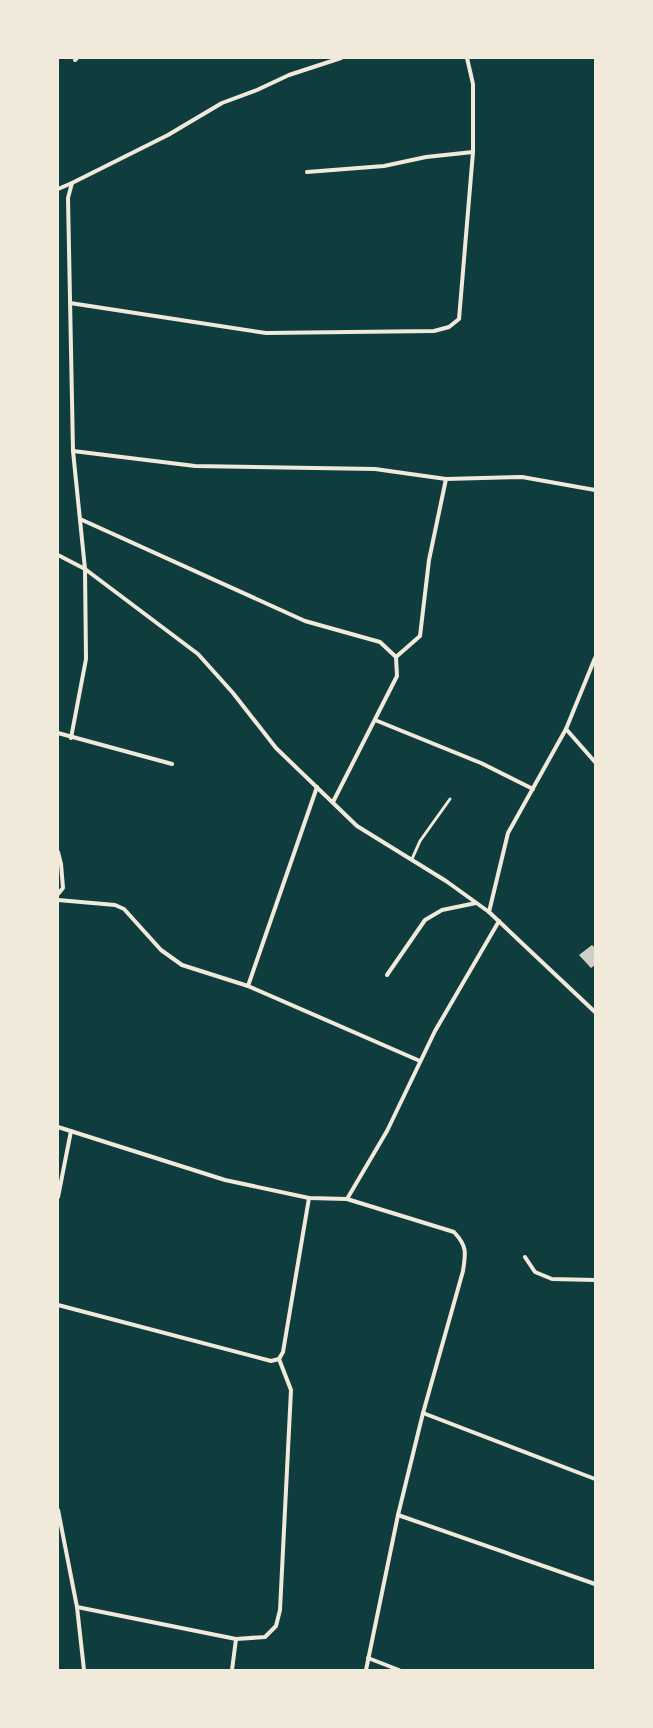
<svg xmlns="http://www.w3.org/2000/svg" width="653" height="1728" font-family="'Fira Sans',sans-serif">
	<rect width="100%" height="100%" fill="#0f3d3e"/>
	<polygon fill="#cfcfc3" points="592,945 595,948 595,965 591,968 579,955"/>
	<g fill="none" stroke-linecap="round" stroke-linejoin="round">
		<polyline stroke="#f1e9da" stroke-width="3" points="412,859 420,841 450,799"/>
		<g stroke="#f1e9da" stroke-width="4">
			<polyline points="75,60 77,58"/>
			<polyline points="307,172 384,166 426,157 473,152"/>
			<polyline points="58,189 72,183 168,135 222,103 257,90 289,75 341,58"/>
			<polyline points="70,303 266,333 434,331 449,327 459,319 473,152 473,84 467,58"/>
			<polyline points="73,451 195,466 375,469 446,479 522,477 595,490"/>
			<polyline points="80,519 305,621 380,642 396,657 397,676 333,802"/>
			<polyline points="58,555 85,569 198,654 233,693 276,748 357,826 446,881 489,912 595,1012"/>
			<polyline points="396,657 420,636 429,560 446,479"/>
			<polyline points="375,720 481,763 533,789"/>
			<polyline points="566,729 595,762"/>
			<polyline points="58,733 172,764"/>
			<polyline points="71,738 86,659 85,569 73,451 68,198 72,183"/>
			<polyline points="58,852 61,864 63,888 58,894"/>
			<polyline points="58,900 115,905 124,909 161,950 182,965 248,986 420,1061"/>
			<polyline points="489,912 508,833 566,729 595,658"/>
			<polyline points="387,975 425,920 442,910 476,903"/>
			<polyline points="248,986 317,787"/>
			<path d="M58 1127 225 1180 309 1198 347 1199 454 1232C467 1246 466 1252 463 1271L423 1413 398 1515 366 1670"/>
			<polyline points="58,1197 71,1131"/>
			<polyline points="347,1199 387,1131 435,1031 499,921"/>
			<polyline points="525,1257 535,1272 552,1279 595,1280"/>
			<polyline points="58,1305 271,1361 279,1359 283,1352 309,1198"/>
			<polyline points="423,1413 595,1479"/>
			<polyline points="58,1510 77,1607 84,1670"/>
			<polyline points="398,1515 595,1584"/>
			<polyline points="77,1607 236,1639 265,1637 276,1626 280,1610 291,1390 279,1359"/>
			<polyline points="368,1658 399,1670"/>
			<polyline points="232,1670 236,1639"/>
		</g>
	</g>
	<rect width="653" height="1728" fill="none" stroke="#f1e9da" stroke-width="118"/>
</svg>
